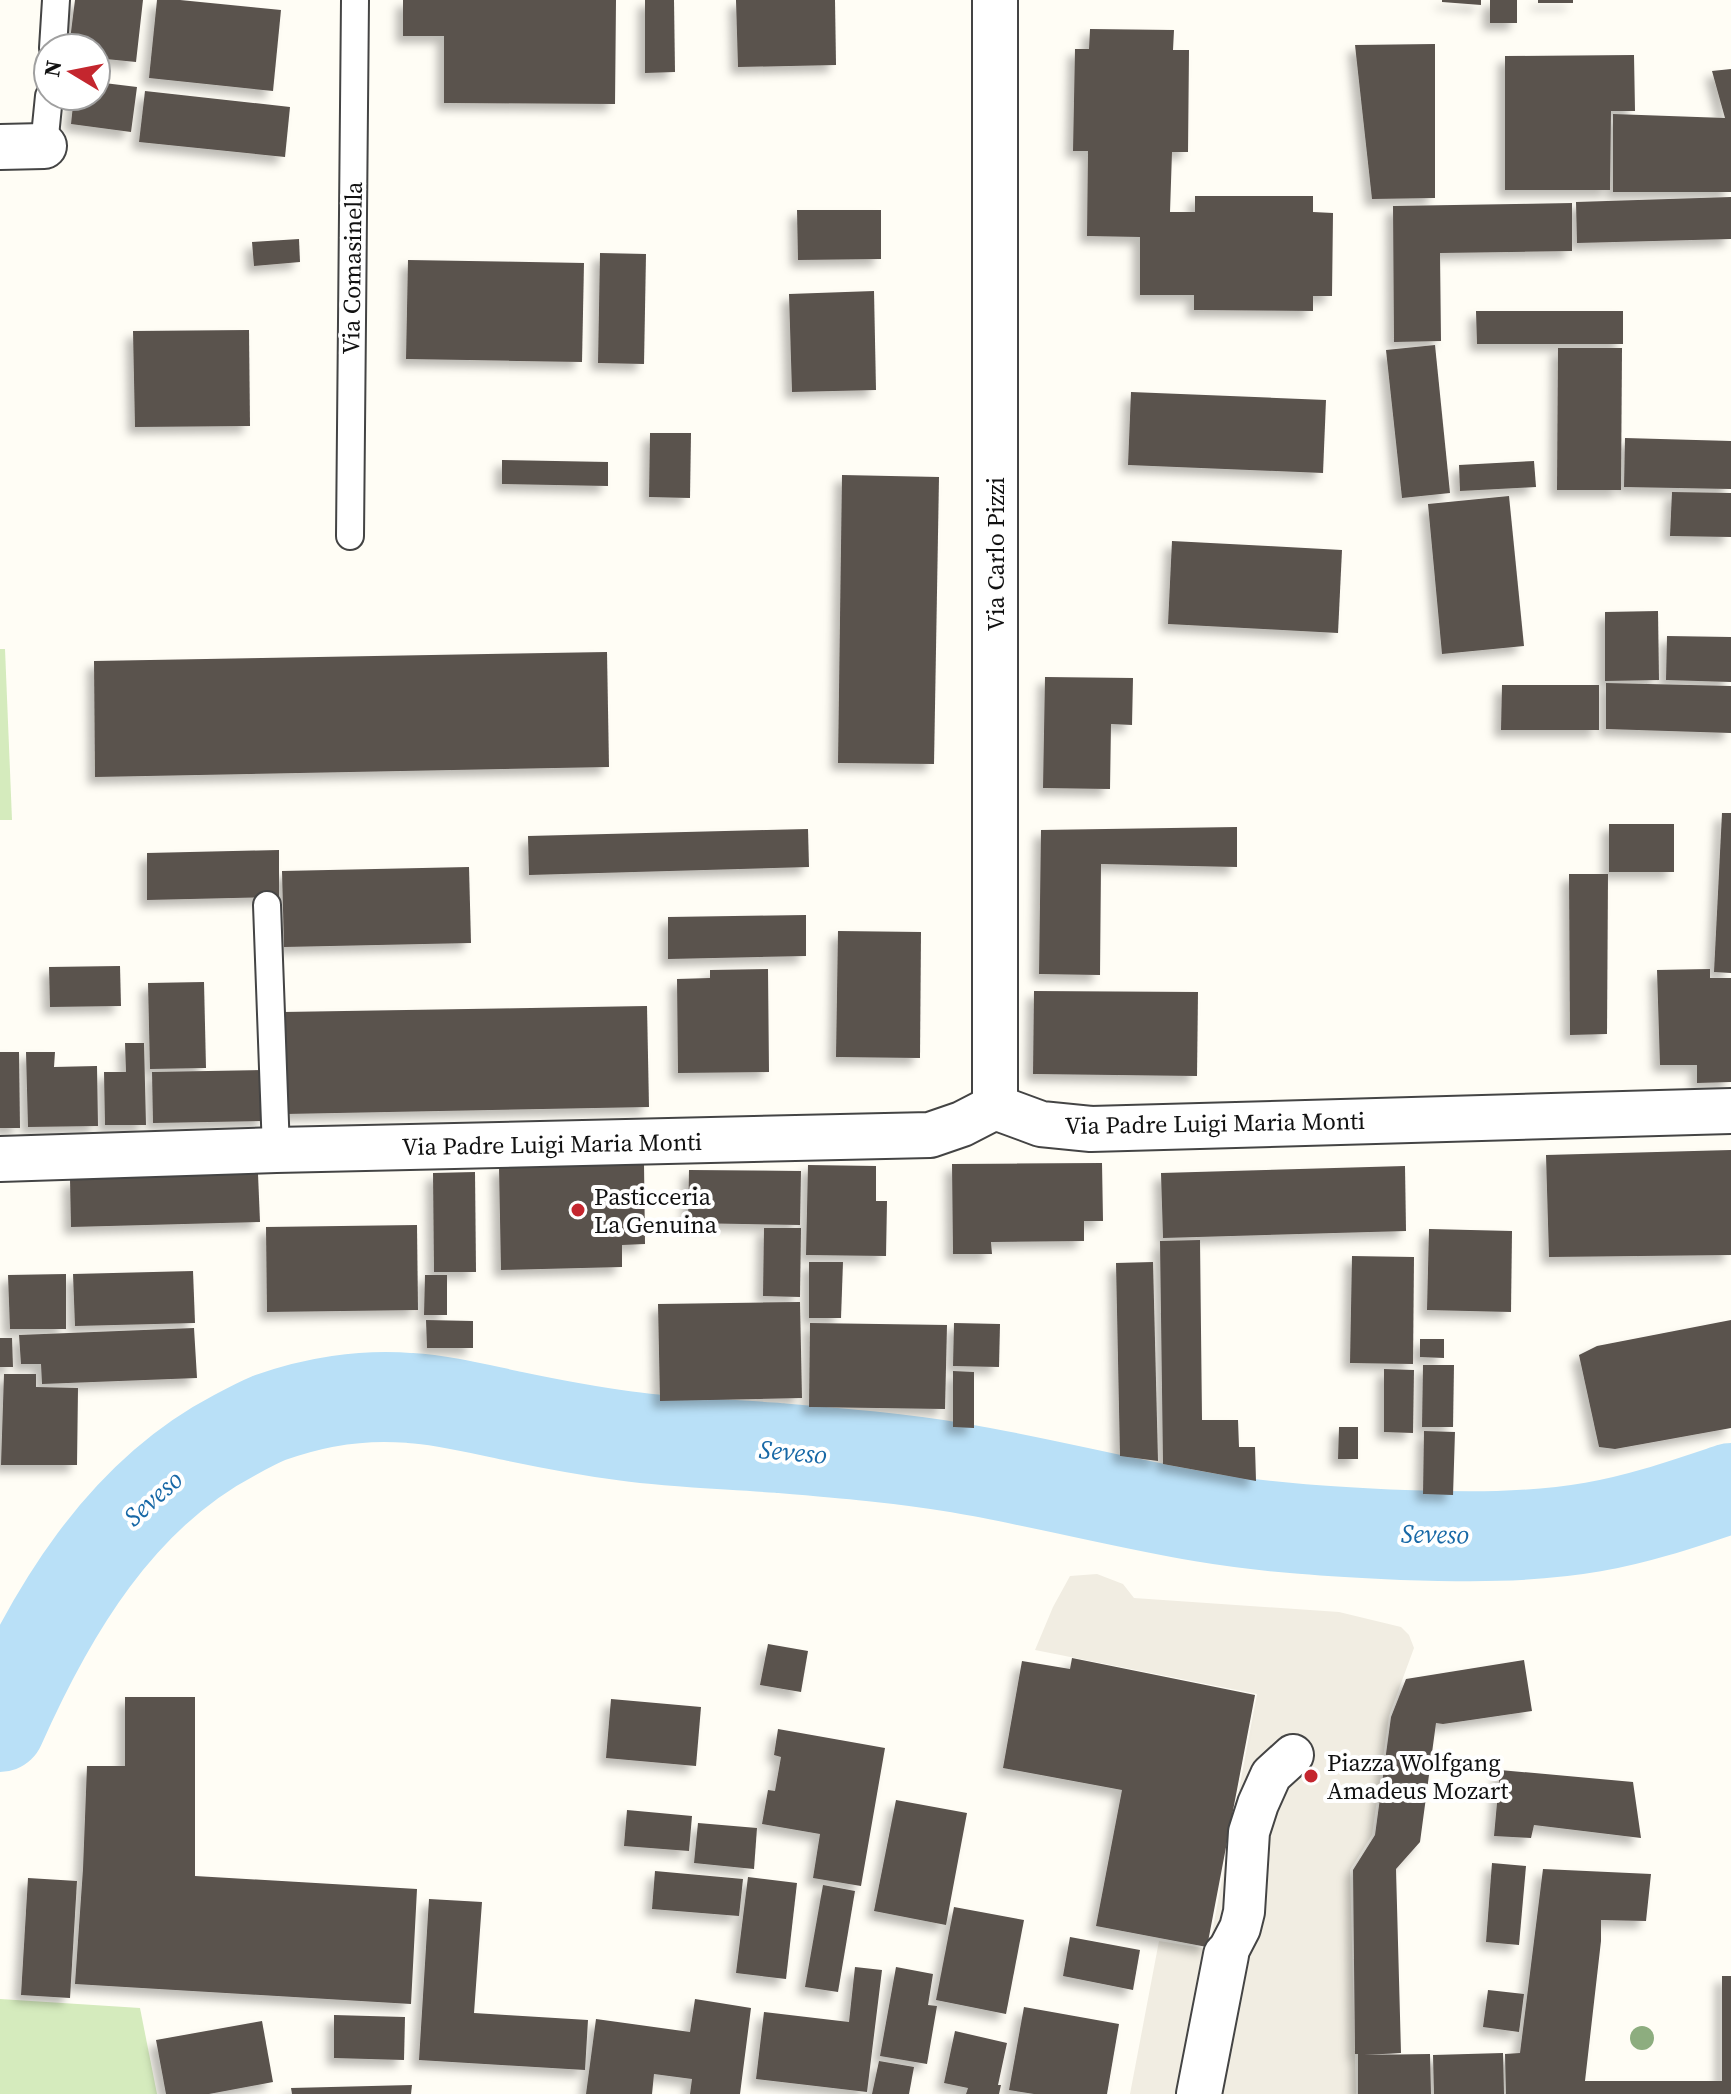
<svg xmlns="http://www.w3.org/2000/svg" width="1731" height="2094" font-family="'Source Serif 4',serif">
	<defs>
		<filter id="shadow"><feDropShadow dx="-7" dy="7" stdDeviation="4" flood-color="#0004"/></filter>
	</defs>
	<rect width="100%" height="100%" fill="#fffdf5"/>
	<g fill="#d5ebbd">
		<polygon points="0,649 5,649 12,820 0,820"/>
		<polygon points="0,1999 140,2008 157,2094 0,2094"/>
	</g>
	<polygon fill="#f1ede2" points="1097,1574 1123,1584 1134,1598 1339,1612 1401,1627 1409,1635 1414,1648 1389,1716 1372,1835 1350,1870 1356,2094 1130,2094 1159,1941 1209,1949 1257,1694 1035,1650 1053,1607 1070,1576"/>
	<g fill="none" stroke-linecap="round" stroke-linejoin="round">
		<path stroke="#b9e0f7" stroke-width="90" d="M0 1727C51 1612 120 1495 235 1435 246 1429 257 1423 269 1418 313 1402 363 1394 410 1398 445 1400 479 1409 513 1416 551 1424 589 1431 626 1436 677 1443 728 1444 779 1448 839 1453 900 1458 959 1468 1041 1482 1121 1503 1203 1517 1268 1528 1336 1532 1403 1535 1466 1537 1530 1538 1593 1527 1640 1519 1686 1503 1731 1488"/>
	</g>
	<g fill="#5a524d" filter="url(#shadow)">
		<polygon points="75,0 143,0 136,62 96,58 96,48 69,48"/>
		<polygon points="157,0 180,0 281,10 273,91 149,78"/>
		<polygon points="403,0 616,0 615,104 444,103 444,36 403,36"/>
		<polygon points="645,0 674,0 675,72 645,73"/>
		<polygon points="736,0 835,0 836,65 738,67"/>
		<polygon points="1442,0 1481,0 1481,5 1442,2"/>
		<rect x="1490" y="0" width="27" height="23"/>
		<rect x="1538" y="0" width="35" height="3"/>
		<polygon points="1090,29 1174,30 1173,50 1189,50 1188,152 1172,152 1170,212 1195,212 1195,196 1313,196 1313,212 1333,213 1332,296 1313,296 1313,311 1194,310 1194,295 1140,295 1140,237 1087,236 1088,151 1073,151 1075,49 1089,49"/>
		<polygon points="1435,44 1435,198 1372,199 1355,45"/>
		<polygon points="1634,55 1635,111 1611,111 1610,190 1505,190 1505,56"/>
		<polygon points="1731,69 1731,192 1613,192 1613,114 1725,118 1712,71"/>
		<polygon points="96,82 137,87 131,132 71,124 74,96 96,96"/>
		<polygon points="145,91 290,107 285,157 139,142"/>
		<polygon points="1731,197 1731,239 1577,243 1576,202"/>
		<polygon points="1572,203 1572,251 1440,253 1441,341 1394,342 1393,206"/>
		<polygon points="797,210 881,210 881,259 798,260"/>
		<polygon points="299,239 300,262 254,266 252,242"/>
		<polygon points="600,253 646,254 644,364 598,363"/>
		<polygon points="408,260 584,263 582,362 406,359"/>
		<polygon points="874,291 876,390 792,392 789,294"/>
		<polygon points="1476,311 1623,311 1623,344 1477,344"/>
		<polygon points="249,330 250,426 135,427 133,331"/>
		<polygon points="1435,345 1450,493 1402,498 1386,350"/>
		<polygon points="1558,348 1622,348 1621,490 1557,490"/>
		<polygon points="1131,392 1326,400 1323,473 1128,465"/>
		<polygon points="650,433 691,433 690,498 649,497"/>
		<polygon points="1625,438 1731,441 1731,489 1624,487"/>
		<polygon points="502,460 608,462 608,486 502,484"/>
		<polygon points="1534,461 1536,487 1460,491 1459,465"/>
		<polygon points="842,475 939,477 934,764 838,763"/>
		<polygon points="1672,492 1731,493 1731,537 1670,536"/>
		<polygon points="1509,496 1524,646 1442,654 1428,504"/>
		<polygon points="1172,541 1342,550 1338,633 1168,624"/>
		<polygon points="1658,611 1659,680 1605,681 1605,612"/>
		<polygon points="1667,636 1731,637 1731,682 1666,680"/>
		<polygon points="607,652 609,767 95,777 94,661"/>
		<polygon points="1045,677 1133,678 1132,725 1111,724 1110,789 1043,788"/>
		<polygon points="1606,683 1731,686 1731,733 1606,729"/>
		<polygon points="1502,685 1599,685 1599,730 1501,730"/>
		<polygon points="1722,813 1731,813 1731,973 1714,972"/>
		<rect x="1609" y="824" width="65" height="48"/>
		<polygon points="1237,827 1237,867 1101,864 1100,975 1039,974 1041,830"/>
		<polygon points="808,829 809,867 529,875 528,836"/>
		<polygon points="279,850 279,897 147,900 147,853"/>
		<polygon points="469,867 471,943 284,947 282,871"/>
		<polygon points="1569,874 1608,874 1607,1034 1570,1035"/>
		<polygon points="806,915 806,956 668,959 668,917"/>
		<polygon points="838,931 921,932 920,1058 836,1057"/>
		<polygon points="120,966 121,1006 50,1007 49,967"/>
		<polygon points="768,969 769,1072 678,1073 677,979 710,978 710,970"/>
		<polygon points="1710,969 1710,978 1731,978 1731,1082 1697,1083 1697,1065 1660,1065 1657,970"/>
		<polygon points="204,982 206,1068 150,1069 148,983"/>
		<polygon points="1034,991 1198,992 1197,1076 1033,1074"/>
		<polygon points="647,1006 649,1107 285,1114 283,1012"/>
		<polygon points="125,1043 144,1043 146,1125 105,1125 104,1072 126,1072"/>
		<polygon points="0,1052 19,1052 20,1128 0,1128"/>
		<polygon points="26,1052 55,1052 54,1067 97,1066 98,1126 28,1127"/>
		<polygon points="265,1070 265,1121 153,1123 152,1072"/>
		<polygon points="1731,1150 1731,1255 1549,1257 1546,1155"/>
		<polygon points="1102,1163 1103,1221 1084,1221 1084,1241 991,1242 992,1254 953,1254 952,1164"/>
		<polygon points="644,1164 645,1244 622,1245 622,1267 501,1270 499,1167"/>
		<polygon points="808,1165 876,1166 876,1201 887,1201 886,1256 806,1255"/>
		<polygon points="1405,1166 1406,1231 1163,1238 1161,1173"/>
		<polygon points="689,1170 801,1171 800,1225 688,1223"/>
		<polygon points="475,1172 476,1272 434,1272 433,1173"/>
		<polygon points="258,1174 260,1222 71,1227 70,1179"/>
		<polygon points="417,1225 418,1310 267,1312 266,1227"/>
		<polygon points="764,1228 801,1228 800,1297 763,1296"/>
		<polygon points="1429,1229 1512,1231 1511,1312 1427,1310"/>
		<polygon points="1200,1240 1202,1420 1238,1420 1239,1447 1255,1447 1256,1481 1163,1464 1160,1241"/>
		<polygon points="1352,1256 1414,1257 1413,1364 1350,1363"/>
		<polygon points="809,1262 843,1262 841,1318 809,1318"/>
		<polygon points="1153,1262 1158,1461 1120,1456 1116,1263"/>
		<polygon points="193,1271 195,1323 75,1326 73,1274"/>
		<polygon points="66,1274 66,1329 10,1329 8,1275"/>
		<polygon points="425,1275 447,1275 447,1315 424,1315"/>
		<polygon points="800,1302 802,1398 660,1401 658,1304"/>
		<polygon points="426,1320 473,1321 473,1348 427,1348"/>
		<polygon points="1731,1320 1731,1428 1615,1449 1599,1447 1579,1355 1597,1346"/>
		<polygon points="810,1323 947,1325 945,1409 809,1407"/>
		<polygon points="954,1323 1000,1324 999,1367 953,1366"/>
		<polygon points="194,1328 197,1378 42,1384 41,1364 21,1364 19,1335"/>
		<polygon points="0,1338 12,1338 13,1367 0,1367"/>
		<polygon points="1420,1339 1444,1339 1444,1358 1420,1357"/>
		<polygon points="1423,1365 1454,1365 1453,1427 1422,1427"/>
		<polygon points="1384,1369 1414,1370 1413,1433 1384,1432"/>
		<polygon points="953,1371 974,1372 974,1428 953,1427"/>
		<polygon points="4,1374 36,1374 36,1387 78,1388 77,1465 1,1465"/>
		<polygon points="1339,1427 1358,1427 1358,1459 1338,1459"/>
		<polygon points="1424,1431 1455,1432 1453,1495 1423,1494"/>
		<polygon points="768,1644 808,1651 801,1692 760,1685"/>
		<polygon points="1072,1658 1255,1695 1207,1947 1096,1926 1122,1790 1003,1768 1022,1661 1070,1669"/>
		<polygon points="1524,1660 1532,1711 1443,1724 1436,1723 1420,1842 1396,1869 1401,2053 1364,2055 1430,2054 1431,2094 1358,2094 1358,2054 1355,2054 1353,1870 1375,1835 1391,1717 1406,1679"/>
		<polygon points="125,1697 195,1697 195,1876 417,1889 411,2004 75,1984 83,1869 87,1766 125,1766"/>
		<polygon points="611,1699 701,1707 696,1766 606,1758"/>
		<polygon points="778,1729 885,1748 861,1886 813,1878 820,1834 762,1824 768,1790 775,1791 781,1757 774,1755"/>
		<polygon points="1500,1770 1633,1782 1641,1838 1534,1825 1531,1838 1494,1836"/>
		<polygon points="896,1800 967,1813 946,1925 874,1911"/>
		<polygon points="627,1810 692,1816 689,1851 624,1846"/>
		<polygon points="698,1823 757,1828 754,1869 694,1863"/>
		<polygon points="1492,1863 1526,1866 1519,1945 1486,1942"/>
		<polygon points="1543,1869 1651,1874 1646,1921 1601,1920 1601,1941 1585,2081 1722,2081 1722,1976 1731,1976 1731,2094 1506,2094 1505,2054 1520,2053"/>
		<polygon points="655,1871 743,1879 739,1916 652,1909"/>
		<polygon points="748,1877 797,1883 786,1979 736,1973"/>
		<polygon points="28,1878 77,1881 70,1998 21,1995"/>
		<polygon points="823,1885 855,1891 838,1992 805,1987"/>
		<polygon points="429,1899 482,1902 474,2013 588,2020 585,2070 419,2060"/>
		<polygon points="954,1907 1024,1920 1006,2014 936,2000"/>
		<polygon points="1070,1937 1140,1950 1133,1990 1063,1976"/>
		<polygon points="855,1967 882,1970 867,2092 756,2079 764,2012 849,2022"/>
		<polygon points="896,1967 933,1974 928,2005 937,2006 927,2064 880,2056"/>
		<polygon points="1488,1990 1524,1994 1519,2032 1483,2027"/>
		<polygon points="695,1999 751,2008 740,2094 690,2094 692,2079 654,2074 652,2094 586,2094 596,2019 690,2032"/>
		<polygon points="1024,2007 1119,2024 1107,2094 1034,2094 1009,2090"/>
		<polygon points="334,2015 405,2017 404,2060 334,2058"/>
		<polygon points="262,2021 273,2082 209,2094 166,2094 156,2040"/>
		<polygon points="955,2031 1007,2043 998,2085 1001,2085 999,2094 966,2094 968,2088 944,2083"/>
		<polygon points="1503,2053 1504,2094 1434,2094 1433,2055"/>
		<polygon points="879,2061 914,2067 909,2094 872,2094"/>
		<polygon points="412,2085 411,2094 292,2094 291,2088"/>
	</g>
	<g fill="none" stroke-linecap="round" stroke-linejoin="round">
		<g stroke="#444" stroke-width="30">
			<g id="service">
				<polyline points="53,48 56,0"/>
				<polyline points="44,146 49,96"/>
				<polyline points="350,536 355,0"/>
				<polyline points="267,905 276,1150"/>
			</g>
		</g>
		<g stroke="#444" stroke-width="44">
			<polyline id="pedestrian" points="1226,1955 1240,1928 1244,1912 1249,1832 1258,1804 1271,1775 1293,1755"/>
		</g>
		<g stroke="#444" stroke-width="48">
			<g id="minor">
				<polyline points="0,147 44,146"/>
				<polyline points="995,1107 995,0"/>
				<polyline points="0,1159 276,1150 930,1135 962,1124 995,1107 1041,1124 1091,1129 1731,1111"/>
				<polyline points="1199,2094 1226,1955"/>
			</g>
		</g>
		<use href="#service" stroke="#fff" stroke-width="26"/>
		<use href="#pedestrian" stroke="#fff" stroke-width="40"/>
		<use href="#minor" stroke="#fff" stroke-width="44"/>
	</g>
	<circle fill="#8dad7f" cx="1642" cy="2038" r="12"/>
	<g fill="#c4262e" stroke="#fff" stroke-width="3">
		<circle cx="578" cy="1210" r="8"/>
		<circle cx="1311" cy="1776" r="8"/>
	</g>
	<g text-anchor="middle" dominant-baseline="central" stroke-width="8" stroke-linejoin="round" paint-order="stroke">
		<g font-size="24" fill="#111" stroke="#fff">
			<text transform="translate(352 268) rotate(-89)">Via Comasinella</text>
			<text transform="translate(995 554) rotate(-90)">Via Carlo Pizzi</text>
			<text transform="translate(1215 1123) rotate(-1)">Via Padre Luigi Maria Monti</text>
			<text transform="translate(552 1144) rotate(-1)">Via Padre Luigi Maria Monti</text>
		</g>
		<g font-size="24" fill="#111" stroke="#fff" text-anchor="start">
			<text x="594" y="1196">Pasticceria<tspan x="594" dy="28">La Genuina</tspan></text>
			<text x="1327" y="1762">Piazza Wolfgang<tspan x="1327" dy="28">Amadeus Mozart</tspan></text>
		</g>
		<g font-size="26" font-style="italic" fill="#1768a6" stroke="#fff">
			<text transform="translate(793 1452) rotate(5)">Seveso</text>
			<text transform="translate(153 1498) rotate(-42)">Seveso</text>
			<text transform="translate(1435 1534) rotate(1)">Seveso</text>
		</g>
	</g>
	<g transform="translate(72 72) rotate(280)"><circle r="38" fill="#ffffff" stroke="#a0a0a0" stroke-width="2"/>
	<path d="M0-6L14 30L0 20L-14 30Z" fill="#c4262e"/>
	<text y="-12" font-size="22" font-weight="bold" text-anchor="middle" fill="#111111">N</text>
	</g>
</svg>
